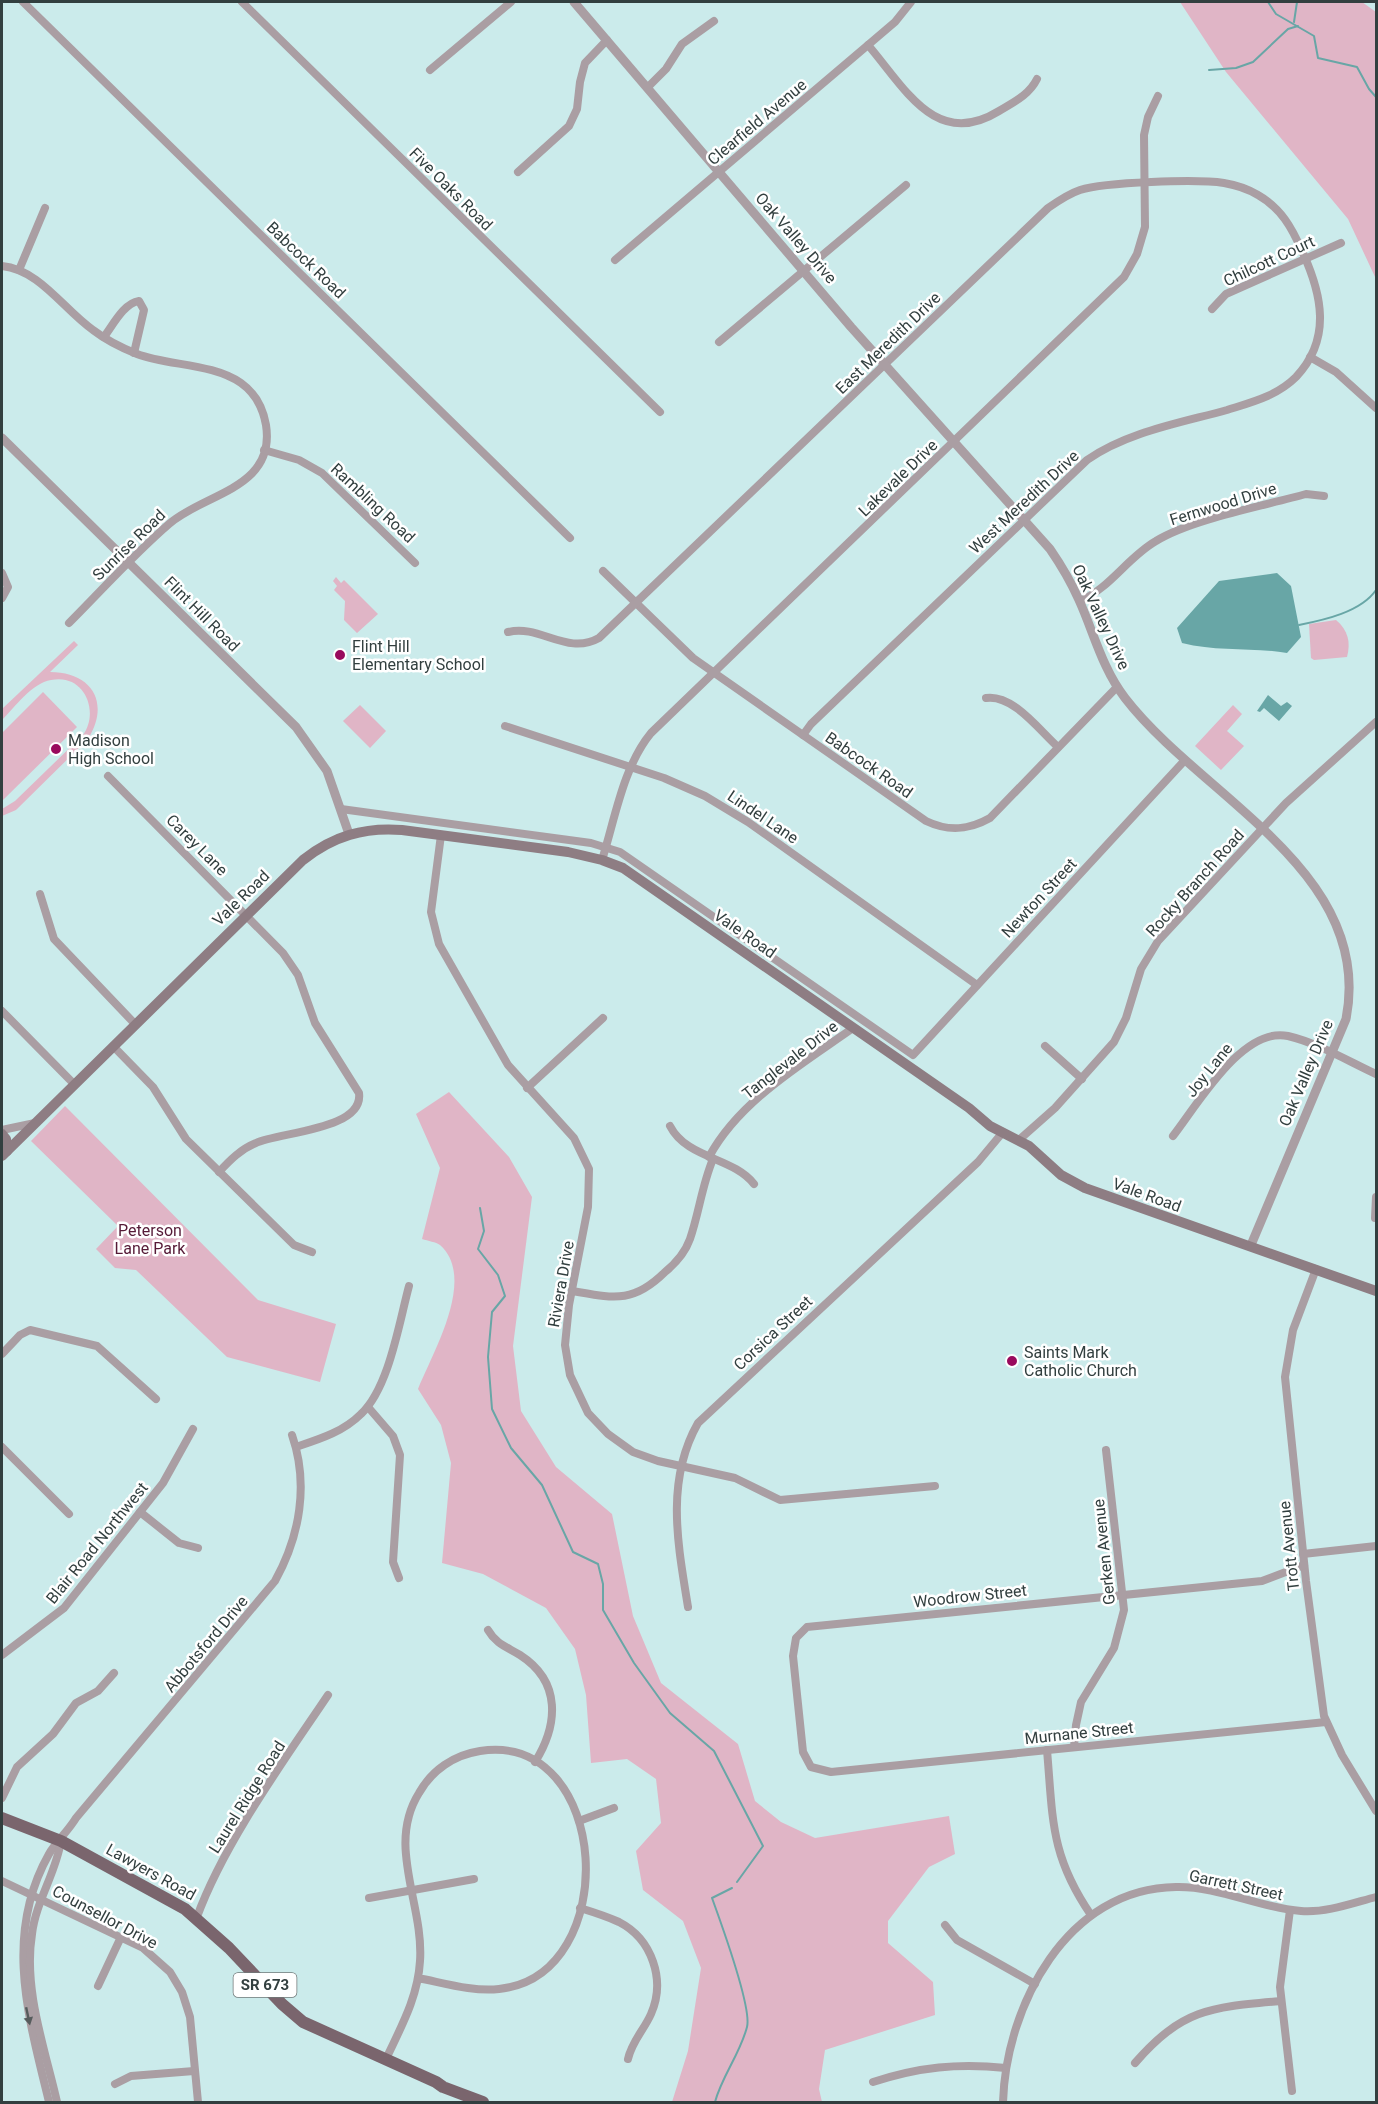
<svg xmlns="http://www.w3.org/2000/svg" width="1378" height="2104" font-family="Roboto,sans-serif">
	<rect width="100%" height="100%" fill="#cbebeb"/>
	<g fill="#e0b5c6">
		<polygon points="1180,2 1362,2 1376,12 1376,279 1348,219 1226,72"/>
		<polygon points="336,577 341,583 344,580 378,614 357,633 344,620 345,601 334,590 337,586 333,581"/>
		<path d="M1336 620C1348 630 1351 642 1347 657L1314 660 1311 658 1309 624Z"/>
		<path d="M74 641 78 645 50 672C91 672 111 702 88 739L16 810 2 816V809L15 801 83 735C100 711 84 673 51 680 32 683 15 707 2 720V709Z"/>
		<polygon points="43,692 77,727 2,801 2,733"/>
		<polygon points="360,705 386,731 370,748 343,721"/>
		<polygon points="1233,705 1242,714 1227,731 1244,746 1221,770 1195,746"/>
		<path d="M449 1092 509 1157 532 1197 513 1346 521 1411 556 1467 612 1514 633 1616 661 1683 738 1744 755 1801 781 1822 815 1838 949 1816 955 1854 929 1867 888 1921V1943L933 1982 935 2015 825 2050 819 2089 822 2102H672L688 2051 701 1968 683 1921 643 1890 636 1851 661 1823 656 1779 627 1759 591 1763 586 1695 575 1649 546 1608 483 1574 442 1563 451 1463 441 1425 418 1389C433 1352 477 1278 440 1245 436 1242 428 1241 422 1239L440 1168 416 1114Z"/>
		<polygon points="65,1106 258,1300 336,1324 320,1382 227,1357 136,1270 115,1268 96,1249 118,1226 31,1141"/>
	</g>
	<g fill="#68a6a6">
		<path d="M1277 573 1291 586 1301 637 1287 653C1251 647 1217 652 1182 643L1177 628 1219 581Z"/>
		<polygon points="1268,695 1281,706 1287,702 1292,706 1279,721 1264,708 1260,712 1257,711"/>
	</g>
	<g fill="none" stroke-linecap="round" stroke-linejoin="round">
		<g stroke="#68a6a6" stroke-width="2">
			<polyline points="1268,2 1276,14 1314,36 1318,58 1357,67 1369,89 1376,97"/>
			<polyline points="1294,22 1297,2"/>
			<polyline points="1209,70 1236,68 1253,62 1288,29 1298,26"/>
			<path d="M1299 625C1324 620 1361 612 1376 590"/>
			<polyline points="480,1208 484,1231 478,1249 498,1275 505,1296 492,1312 488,1357 492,1409 511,1448 542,1485 573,1552 598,1564 603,1584 603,1610 634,1663 670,1713 714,1751 763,1846 737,1882"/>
			<path d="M715 2102C722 2076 740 2054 747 2027 752 2008 720 1920 712 1898L732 1888"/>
		</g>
		<g stroke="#aa9ea3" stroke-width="8">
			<polyline points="23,2 570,538"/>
			<polyline points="242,2 660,412"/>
			<path d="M868 45C905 88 936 150 999 111 1014 102 1029 95 1037 79"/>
			<polyline points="430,70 511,2"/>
			<polyline points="648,87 666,69 682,44 714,21"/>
			<polyline points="518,172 569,126 577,109 580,82 585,63 607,40"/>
			<polyline points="615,260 868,45 895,22 911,2"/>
			<path d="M2 266C40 270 63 309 93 330 106 340 122 348 137 354 169 366 212 363 241 383 255 393 263 408 266 425 276 489 204 493 169 524 134 554 102 590 69 623"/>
			<polyline points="19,270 45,208"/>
			<polyline points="1212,309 1226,294 1341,243"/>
			<path d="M104 337C113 325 124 303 139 301L144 310 134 353"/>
			<polyline points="719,342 906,185"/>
			<polyline points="1310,357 1336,372 1376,408"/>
			<polyline points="264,450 299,460 322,473 415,563"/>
			<path d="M603 571 693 658 926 821C949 832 969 830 990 818L1117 687"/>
			<polyline points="2,573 8,587 2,598"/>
			<path d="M1080 601C1110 588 1128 557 1156 541 1192 519 1263 506 1306 494L1324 496"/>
			<path d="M508 632C540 624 567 656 599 638L1048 208C1058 201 1068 194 1080 190 1105 182 1197 179 1224 183 1236 185 1248 189 1258 195 1281 208 1292 228 1302 251 1322 294 1332 339 1296 377 1277 396 1252 402 1227 410 1180 423 1127 432 1087 460L811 724 803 735"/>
			<path d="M986 698C1013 694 1039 730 1058 747"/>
			<polyline points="505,726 664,778 705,796 748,822 977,985"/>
			<path d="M108 776 283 953 298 975 315 1023 359 1093C364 1130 279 1132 256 1143 241 1149 230 1160 219 1172"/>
			<polyline points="341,809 591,843 620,852 913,1055 1185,760"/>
			<polyline points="441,835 431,912 439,944 508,1065 574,1138 589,1169 588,1207 569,1305 565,1345 570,1375 588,1413 608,1434 633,1452 658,1461 735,1478 780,1500 935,1486"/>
			<path d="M602 860C615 819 623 767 651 733L1124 277 1137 254 1145 227 1144 135 1148 117 1158 96"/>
			<polyline points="40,894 54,939 135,1024"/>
			<polyline points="2,1011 74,1084"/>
			<polyline points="113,1046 153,1087 186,1139 294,1245 312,1252"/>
			<polyline points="1045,1046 1082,1079"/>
			<polyline points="527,1088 603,1018"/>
			<path d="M670 1126C687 1159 733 1157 754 1184"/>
			<polyline points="2,1130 35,1123"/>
			<path d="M1173 1136C1198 1104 1243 1026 1288 1036 1318 1043 1348 1061 1376 1074"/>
			<polyline points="1020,1139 1055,1108 1114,1042 1126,1018 1141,969 1158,941 1286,803 1376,722"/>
			<path d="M709 1157C739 1101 802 1064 853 1028"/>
			<polyline points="1375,1218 1376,1197"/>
			<polyline points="1316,1269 1293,1330 1285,1377 1306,1581 1324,1716 1342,1755 1376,1811"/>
			<path d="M572 1291C613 1298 633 1304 665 1272 676 1263 685 1253 690 1239 699 1213 702 1185 713 1159"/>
			<polyline points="2,1354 20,1335 30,1330 97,1346 156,1399"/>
			<polyline points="368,1407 393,1436 400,1455 393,1562 399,1578"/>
			<polyline points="2,1447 69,1514"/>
			<path d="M296 1447C320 1439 343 1432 361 1414 389 1388 399 1323 409 1286"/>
			<polyline points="140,1512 179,1543 198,1548"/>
			<polyline points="1303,1554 1376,1546"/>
			<polyline points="1304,1565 1262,1581 807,1627 796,1638 793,1656 803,1752 811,1767 831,1772 1326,1722"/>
			<path d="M688 1607C678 1545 665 1481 698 1423L978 1162 1003 1132"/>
			<path d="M488 1630C496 1644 507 1647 520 1655 562 1682 558 1725 535 1762"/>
			<polyline points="2,1655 64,1608 163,1483 193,1429"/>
			<polyline points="1074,1747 1076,1725 1081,1702 1114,1648 1124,1610 1106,1450"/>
			<path d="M1047 1750C1053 1819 1050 1855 1091 1915"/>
			<polyline points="2,1798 17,1767 53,1734 76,1703 98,1691 114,1673"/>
			<polyline points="579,1821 614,1808"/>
			<polyline points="2,1881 143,1948 170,1972 182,1992 190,2017 198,2102"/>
			<polyline points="369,1898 474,1879"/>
			<path d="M580 1908C593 1912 606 1916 619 1922 652 1939 666 1980 651 2014 644 2030 632 2041 628 2059"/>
			<polyline points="1290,1910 1280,1987 1292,2091"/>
			<path d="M197 1917C224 1843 283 1762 328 1695"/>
			<polyline points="945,1925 957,1940 1035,1984"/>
			<polyline points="98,1986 121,1937"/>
			<path d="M386 2059C401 2027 418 1997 420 1961 424 1904 386 1846 419 1793 432 1770 454 1755 480 1751 611 1731 624 1976 499 1989 473 1992 444 1983 418 1978"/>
			<path d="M1135 2063C1183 2008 1212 2007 1281 2001"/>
			<path d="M873 2082C919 2067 958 2063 1006 2068"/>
			<polyline points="115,2084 131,2076 194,2071"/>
			<path d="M49 2102C29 2019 3 1935 49 1854 55 1843 69 1830 76 1818L275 1581C300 1536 309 1484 292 1435"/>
			<path d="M57 2102C45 2049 23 1989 32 1934 36 1901 56 1873 61 1841"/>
			<path d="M1003 2102C1006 2006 1067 1888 1176 1887 1219 1886 1259 1908 1301 1911 1326 1913 1353 1903 1376 1897"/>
		</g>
		<g stroke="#aa9ea3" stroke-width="9">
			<path d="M574 2 851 327 1050 549C1061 565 1071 582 1079 600 1094 633 1102 668 1125 698 1201 797 1375 872 1346 1019L1251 1245"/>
			<polyline points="2,438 296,727 327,771 349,834"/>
		</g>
		<g stroke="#8e7d83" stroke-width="10">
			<polyline points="2,1134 6,1139 7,1151"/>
			<path d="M2 1156 303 860C333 836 364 827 402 830L568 852 602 860 623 868 969 1108 990 1126 1029 1146 1061 1175 1085 1188 1376 1291"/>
		</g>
		<polyline stroke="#7a656d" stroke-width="12" points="2,1818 61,1841 185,1909 229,1948 282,2004 303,2022 436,2082 443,2087 483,2102"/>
	</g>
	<defs><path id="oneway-solid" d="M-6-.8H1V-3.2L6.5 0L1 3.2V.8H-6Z" transform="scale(1.5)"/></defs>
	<use fill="#565c5d" href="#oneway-solid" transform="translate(28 2016) rotate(78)"/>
	<g fill="#990a5d" stroke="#fff" stroke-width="2">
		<circle cx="340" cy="655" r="6"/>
		<circle cx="56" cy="749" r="6"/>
		<circle cx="1012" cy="1361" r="6"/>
	</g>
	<g text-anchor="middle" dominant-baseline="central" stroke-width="5" stroke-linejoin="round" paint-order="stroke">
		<rect fill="#fff" stroke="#707979" stroke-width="1.5" x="233.5" y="1973" width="63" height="24" rx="4.5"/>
		<g font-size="15" font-weight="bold" fill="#323f3f">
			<text x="265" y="1985">SR 673</text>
		</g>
		<g font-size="16" fill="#323f3f" stroke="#fff">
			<text transform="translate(757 122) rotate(-40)">Clearfield Avenue</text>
			<text transform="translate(451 189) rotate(45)">Five Oaks Road</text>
			<text transform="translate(796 238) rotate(49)">Oak Valley Drive</text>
			<text transform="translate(306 260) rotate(44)">Babcock Road</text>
			<text transform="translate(1269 261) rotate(-25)">Chilcott Court</text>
			<text transform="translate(888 343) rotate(-44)">East Meredith Drive</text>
			<text transform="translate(898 478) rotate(-44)">Lakevale Drive</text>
			<text transform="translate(1024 502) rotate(-43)">West Meredith Drive</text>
			<text transform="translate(373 503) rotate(43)">Rambling Road</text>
			<text transform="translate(1223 504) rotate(-17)">Fernwood Drive</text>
			<text transform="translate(129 545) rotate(-44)">Sunrise Road</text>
			<text transform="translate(202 614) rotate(45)">Flint Hill Road</text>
			<text transform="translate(1101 617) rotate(65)">Oak Valley Drive</text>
			<text transform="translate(869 765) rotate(35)">Babcock Road</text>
			<text transform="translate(763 817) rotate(34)">Lindel Lane</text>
			<text transform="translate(197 845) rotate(45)">Carey Lane</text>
			<text transform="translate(1195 883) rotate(-48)">Rocky Branch Road</text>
			<text transform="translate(241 898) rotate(-44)">Vale Road</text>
			<text transform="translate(1039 898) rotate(-47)">Newton Street</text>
			<text transform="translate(745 934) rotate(35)">Vale Road</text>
			<text transform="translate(790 1060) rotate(-38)">Tanglevale Drive</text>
			<text transform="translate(1209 1070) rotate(-51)">Joy Lane</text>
			<text transform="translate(1306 1073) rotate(-67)">Oak Valley Drive</text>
			<text transform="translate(1147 1195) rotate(20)">Vale Road</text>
			<text transform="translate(561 1284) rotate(-80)">Riviera Drive</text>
			<text transform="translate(773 1333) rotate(-43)">Corsica Street</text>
			<text transform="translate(97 1543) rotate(-51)">Blair Road Northwest</text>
			<text transform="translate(1289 1546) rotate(-96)">Trott Avenue</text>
			<text transform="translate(1104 1552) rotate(-96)">Gerken Avenue</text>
			<text transform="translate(970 1596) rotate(-6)">Woodrow Street</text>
			<text transform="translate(206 1644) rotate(-50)">Abbotsford Drive</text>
			<text transform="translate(1079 1733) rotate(-6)">Murnane Street</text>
			<text transform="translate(247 1797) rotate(-58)">Laurel Ridge Road</text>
			<text transform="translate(151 1872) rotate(29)">Lawyers Road</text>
			<text transform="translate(1236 1885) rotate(12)">Garrett Street</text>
			<text transform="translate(105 1917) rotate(28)">Counsellor Drive</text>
		</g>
		<g font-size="16" fill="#323f3f" stroke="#fff" text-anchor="start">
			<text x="352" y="646">Flint Hill<tspan x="352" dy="18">Elementary School</tspan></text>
			<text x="68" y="740">Madison<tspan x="68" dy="18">High School</tspan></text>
			<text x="1024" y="1352">Saints Mark<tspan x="1024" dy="18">Catholic Church</tspan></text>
		</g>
		<g font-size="16" fill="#551a37" stroke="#fff">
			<text x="150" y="1230">Peterson<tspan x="150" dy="18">Lane Park</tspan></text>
		</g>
	</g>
	<rect width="1378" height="2104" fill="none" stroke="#323f3f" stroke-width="6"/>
</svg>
